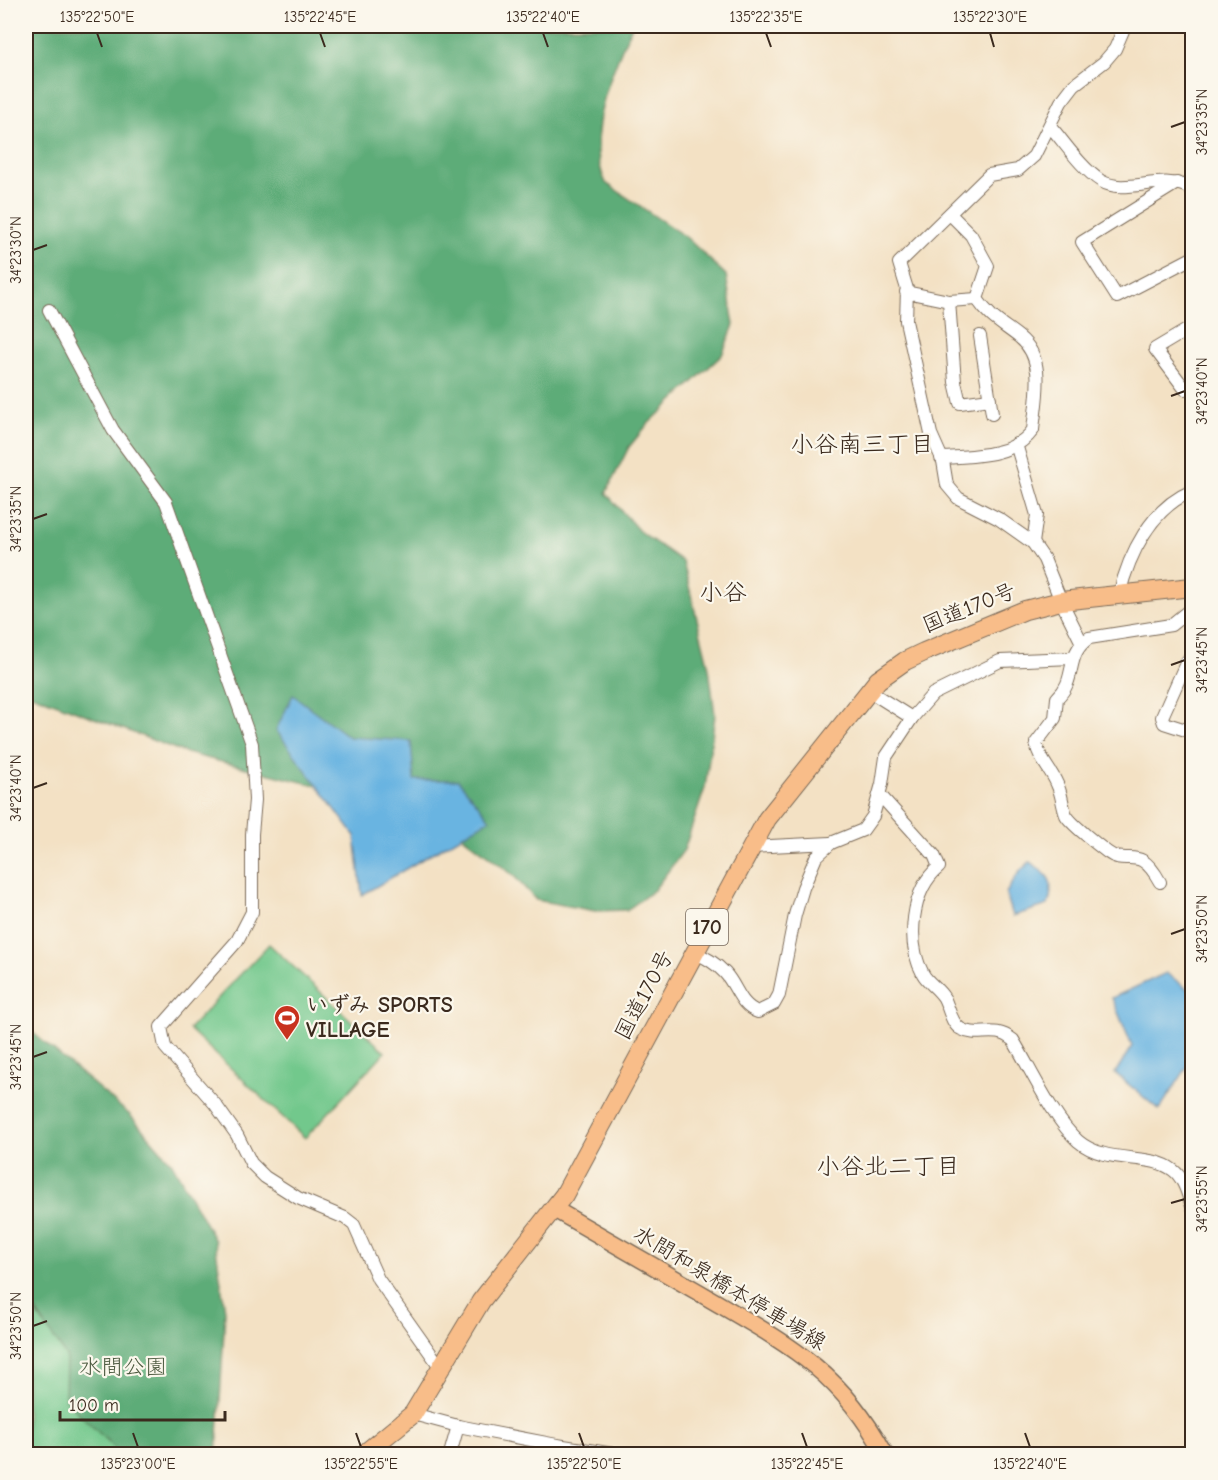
<svg xmlns="http://www.w3.org/2000/svg" width="1218" height="1480" font-family="'Comic Neue','Klee One',sans-serif">
	<rect width="100%" height="100%" fill="#fbf7ec"/>
	<filter id="ink" filterUnits="userSpaceOnUse"><feTurbulence type="fractalNoise" baseFrequency=".0167" numOctaves="2"/><feDisplacementMap in="SourceGraphic" scale="12" xChannelSelector="R" yChannelSelector="G"/><feConvolveMatrix kernelMatrix="1 2 1 2 8 2 1 2 1" color-interpolation-filters="sRGB"/></filter>
	<filter id="wash" filterUnits="userSpaceOnUse"><feTurbulence type="fractalNoise" baseFrequency=".008" numOctaves="4" result="noise"/><feDisplacementMap in="SourceGraphic" scale="24" xChannelSelector="R" yChannelSelector="G"/><feGaussianBlur stdDeviation="1.35" result="paint"/><feColorMatrix in="noise" values="0 0 0 0 0 0 0 0 0 0 0 0 0 0 0 0 0 1.4 0 .05"/><feComposite in="paint" operator="in"/></filter>
	<g filter="url(#wash)">
		<rect width="100%" height="100%" fill="#f3e1c4"/>
		<g fill="#72c88c" stroke="#567955" stroke-width="1.5">
			<polygon points="269,944 385,1052 305,1138 189,1029"/>
			<polygon points="26,1257 208,1454 26,1454"/>
		</g>
		<g fill="#5dac78" stroke="#4c6b4b" stroke-width="1.5">
			<path d="M26 26H632C612 70 583 136 606 183L687 238 726 275 734 325 722 355 648 424 629 447 606 493 639 531 683 562 709 668 715 715 705 788 684 850 654 890 627 910 595 911 536 900 513 875 456 831 362 797 186 753 26 692Z"/>
			<polygon points="26,1027 130,1115 172,1163 215,1241 225,1311 217,1454 121,1454 65,1400 66,1356 26,1297"/>
		</g>
		<g fill="#69b4e1" stroke="#526f80" stroke-width="1.5">
			<polygon points="293,695 349,737 411,741 414,780 458,780 490,819 362,895 355,836 276,730"/>
			<path d="M1030 862C1049 876 1056 880 1048 905L1013 916 1006 893 1019 872Z"/>
			<polygon points="1166,973 1192,992 1192,1060 1159,1110 1115,1073 1132,1046 1112,998"/>
		</g>
	</g>
	<g filter="url(#ink)">
		<g fill="none" stroke-linecap="round" stroke-linejoin="round">
			<g stroke="#7b6a58" stroke-width="14">
				<g id="minor">
					<path d="M1050 126C1065 143 1081 168 1101 181 1126 196 1163 172 1192 189"/>
					<polyline points="1177,183 1082,242 1117,297 1192,258"/>
					<polyline points="906,292 949,301 977,299"/>
					<polyline points="949,301 955,382 960,403 990,399"/>
					<polyline points="49,310 113,430 166,502 252,744 255,800 252,834 252,912 237,941 161,1027 165,1047 215,1104 237,1135 251,1163 265,1177 298,1198 345,1218 354,1225 378,1279 441,1368"/>
					<polyline points="1192,327 1155,349 1185,389 1192,385"/>
					<polyline points="980,336 992,414"/>
					<polyline points="1016,444 1037,515 1033,543"/>
					<path d="M941 458C971 456 1014 457 1033 430 1036 398 1047 359 1019 337 1001 323 990 318 977 299L988 266 971 235 950 214"/>
					<path d="M1119 595C1129 554 1151 508 1192 491"/>
					<polyline points="1082,643 1061,601 1044,559 1033,543 999,519 958,498 947,485 943,461 931,434 906,321 907,289 899,263 989,175 1018,170 1034,156 1061,102 1074,85 1104,62 1115,49 1125,26"/>
					<polyline points="1192,660 1187,661 1162,717 1164,723 1192,732"/>
					<polyline points="869,691 912,718"/>
					<path d="M880 795 934 855 939 867C911 890 906 942 923 974 928 983 938 988 944 998 949 1007 951 1024 961 1029 979 1039 993 1024 1013 1040 1030 1068 1054 1120 1078 1141 1106 1165 1149 1152 1173 1170 1184 1178 1188 1195 1192 1206"/>
					<polyline points="751,847 831,843"/>
					<path d="M1160 882C1138 842 1128 868 1107 852 1099 846 1070 823 1066 815 1062 805 1062 794 1057 784 1051 769 1039 760 1036 743L1055 718 1057 698C1078 679 1064 655 1089 638L1171 625 1192 608"/>
					<path d="M694 952C706 958 716 963 725 973 737 986 740 1006 758 1012L774 1004 779 995 795 915 803 888 816 857 831 843 863 830 873 816 882 784 886 757 912 718 933 694 1000 661 1072 658"/>
					<polyline points="413,1414 458,1426 557,1445"/>
					<polyline points="450,1454 458,1426"/>
					<polyline points="555,1454 557,1445 614,1454"/>
				</g>
			</g>
			<g stroke="#7b6a58" stroke-width="19">
				<path id="major" d="M554 1209C602 1237 651 1265 700 1293 783 1342 837 1366 885 1454"/>
			</g>
			<g stroke="#7b6a58" stroke-width="20">
				<polyline id="highway" points="364,1454 413,1414 481,1301 564,1195 767,819 878,680 905,661 924,652 1025,610 1061,601 1192,587"/>
			</g>
			<use href="#minor" stroke="#fff" stroke-width="12"/>
			<use href="#major" stroke="#f8bd89" stroke-width="16"/>
			<use href="#highway" stroke="#f8bd89" stroke-width="18"/>
		</g>
	</g>
	<path fill="none" stroke="#3b2a1e" stroke-width="2" d="M97 33 102 47M320 33 325 47M543 33 548 47M766 33 771 47M990 33 994 47M1171 127 1185 122M33 250 47 245M1171 396 1185 391M33 519 47 514M1171 665 1185 660M33 788 47 783M1171 934 1185 929M33 1057 47 1052M1171 1203 1185 1199M33 1326 47 1321M133 1433 138 1447M356 1433 361 1447M579 1433 584 1447M802 1433 807 1447M1025 1433 1030 1447"/>
	<defs>
		<g id="stadium-pin" transform="scale(1.35)"><path d="M0 17L-7.5 6A9.5 9.5 0 1 1 7.5 6Z" fill="#c8321e" stroke="#fbf7ec"/><path d="M0-5a6.5 5 0 1 0 0 10a6.5 5 0 1 0 0-10ZM-3.5-1.8h7v3.6h-7Z" fill="#fff"/></g>
	</defs>
	<g fill-rule="evenodd">
		<use href="#stadium-pin" x="287" y="1018"/>
	</g>
	<g text-anchor="middle" dominant-baseline="central" stroke-width="4.5" stroke-linejoin="round" paint-order="stroke">
		<rect fill="#fbf7ec" stroke="#75685c" stroke-width="1.5" x="686" y="909" width="42" height="36" rx="4.5"/>
		<g font-size="21" font-weight="bold" fill="#3b2a1e">
			<text x="707" y="927">170</text>
		</g>
		<g font-size="22" fill="#3b2a1e" stroke="#fbf7ec">
			<text transform="translate(969 608) rotate(-22)">国道170号</text>
			<text transform="translate(644 995) rotate(-62)">国道170号</text>
			<text transform="translate(730 1288) rotate(31)">水間和泉橋本停車場線</text>
		</g>
		<g font-size="22" font-weight="bold" fill="#3b2a1e" stroke="#fbf7ec" text-anchor="start">
			<text x="306" y="1005">いずみ SPORTS<tspan x="306" dy="25">VILLAGE</tspan></text>
		</g>
		<g font-size="22" fill="#4c593f" stroke="#fbf7ec">
			<text x="123" y="1367">水間公園</text>
		</g>
		<g font-size="24" fill="#3b2a1e" stroke="#fbf7ec">
			<text x="862" y="444">小谷南三丁目</text>
			<text x="723" y="592">小谷</text>
			<text x="888" y="1166">小谷北二丁目</text>
		</g>
	</g>
	<rect width="1218" height="1480" fill="none" stroke="#fbf7ec" stroke-width="66"/>
	<path d="M60 1411v9h165v-9" fill="none" stroke="#3b2a1e" stroke-width="3"/>
	<text x="69" y="1411" font-size="18" fill="#3b2a1e" stroke="#fbf7ec" stroke-width="4.5" paint-order="stroke">100 m</text>
	<rect x="33" y="33" width="1152" height="1414" fill="none" stroke="#3b2a1e" stroke-width="2"/>
	<g font-size="15" text-anchor="middle" fill="#3b2a1e">
		<text x="97" y="22">135°22'50"E</text>
		<text x="320" y="22">135°22'45"E</text>
		<text x="543" y="22">135°22'40"E</text>
		<text x="766" y="22">135°22'35"E</text>
		<text x="990" y="22">135°22'30"E</text>
		<text transform="translate(1202 122) rotate(-90)" y="5">34°23'35"N</text>
		<text transform="translate(16 250) rotate(-90)" y="5">34°23'30"N</text>
		<text transform="translate(1202 391) rotate(-90)" y="5">34°23'40"N</text>
		<text transform="translate(16 519) rotate(-90)" y="5">34°23'35"N</text>
		<text transform="translate(1202 660) rotate(-90)" y="5">34°23'45"N</text>
		<text transform="translate(16 788) rotate(-90)" y="5">34°23'40"N</text>
		<text transform="translate(1202 929) rotate(-90)" y="5">34°23'50"N</text>
		<text transform="translate(16 1057) rotate(-90)" y="5">34°23'45"N</text>
		<text transform="translate(1202 1199) rotate(-90)" y="5">34°23'55"N</text>
		<text transform="translate(16 1326) rotate(-90)" y="5">34°23'50"N</text>
		<text x="138" y="1469">135°23'00"E</text>
		<text x="361" y="1469">135°22'55"E</text>
		<text x="584" y="1469">135°22'50"E</text>
		<text x="807" y="1469">135°22'45"E</text>
		<text x="1030" y="1469">135°22'40"E</text>
	</g>
</svg>
